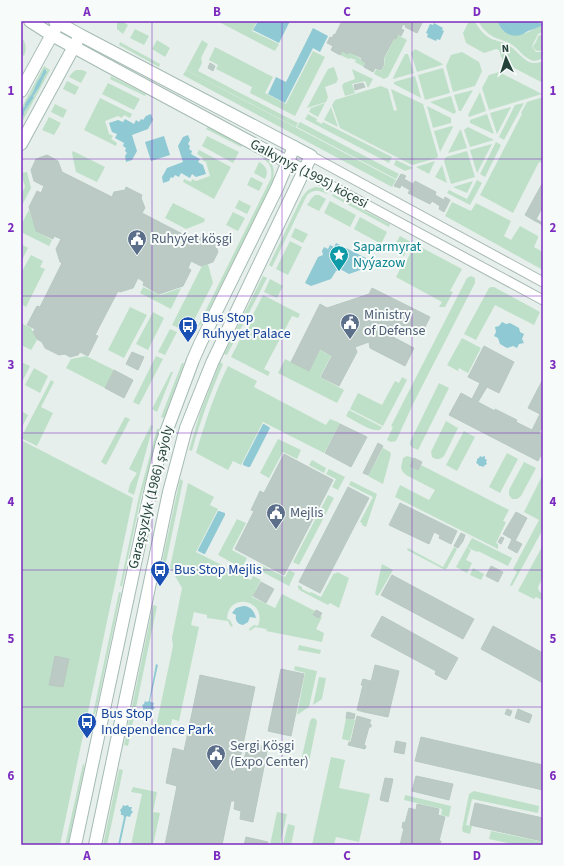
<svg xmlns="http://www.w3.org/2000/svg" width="564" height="866" font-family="'Source Sans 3',sans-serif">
	<rect width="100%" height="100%" fill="#e6efeb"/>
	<g fill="#bfe0c8">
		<polygon points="118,21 122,21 128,25 123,34 117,29 117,24"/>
		<polygon points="217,21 257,21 252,31 279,44 275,51"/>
		<path d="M469 21C472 21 473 21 475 22 476 23 478 27 479 28 481 31 484 34 488 37 494 41 502 41 508 45 521 52 526 69 543 61V83L503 62 499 50 496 49 484 53 466 43 463 33Z"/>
		<path d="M478 21H498L500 27 504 32C509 33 516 35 521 34 528 34 536 26 543 26V32L538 34 532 46 536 52H543V58C539 60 535 62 531 60 523 57 518 48 511 44 506 41 501 40 496 38 488 35 482 28 478 21Z"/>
		<polygon points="135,29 149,36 144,45 130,38"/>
		<path d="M543 34V50C538 52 535 51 533 46L536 42 538 36Z"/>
		<polygon points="398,35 407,40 388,77 384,79 374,74 376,69 381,71 385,64 384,63 385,60 384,59 394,39 396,39"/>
		<path d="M21 37C26 42 27 49 24 56L21 54Z"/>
		<polygon points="157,40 170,48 165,57 152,49"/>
		<polygon points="202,40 208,44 201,58 202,63 198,71 298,123 296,127 186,70"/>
		<polygon points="120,42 160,64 159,67 119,45"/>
		<polygon points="215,47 273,77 265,93 286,104 313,51 325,57 295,116 250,93 252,87 216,69 218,65 209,60"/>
		<polygon points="415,49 443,64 442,65 417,72 411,53"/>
		<polygon points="342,51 348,54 349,52 361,59 360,60 366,63 364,67 355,62 356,60 350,58 349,59 340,55"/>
		<polygon points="462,52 479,62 482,71 475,86 453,92 446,66 451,55"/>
		<polygon points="405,54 408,54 414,73 393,79 393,78"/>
		<path d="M44 66 50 70 21 124C21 119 24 116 24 112L34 97 33 96 36 92 45 74 47 72V70L43 73 40 78 39 79C36 83 35 88 33 92 31 96 27 100 25 104V106L23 110 21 111V109Z"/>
		<polygon points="334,67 338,79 336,83 325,87 328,97 326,102 307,108 328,69"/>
		<polygon points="443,68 450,93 425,100 418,75"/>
		<polygon points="352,69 373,79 368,88 365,81 352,84 355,93 345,96 342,86 344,83 355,79"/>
		<polygon points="76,70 82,70 87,72 81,83 69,77 72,73"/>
		<polygon points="186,70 396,180 392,187 183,75"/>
		<polygon points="499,72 542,94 489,110 482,88 489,75"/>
		<polygon points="111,76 146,94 145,96 110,79"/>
		<polygon points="415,76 421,98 394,84 394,82"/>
		<polygon points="67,81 79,87 75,95 63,89"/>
		<polygon points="108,83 140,99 134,110 102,94"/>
		<polygon points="381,86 388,89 394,111 397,110 391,89 423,104 438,156 437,158 412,165 340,128 332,105 335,100"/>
		<polygon points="473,90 461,111 459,111 454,95"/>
		<polygon points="480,92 486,111 469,117 468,115"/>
		<polygon points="451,96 456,112 454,114 430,102"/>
		<polygon points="543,97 543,163 539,162 513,213 480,195 522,114 521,113 527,102"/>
		<polygon points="100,98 132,114 130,118 124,115 122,118 118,116 105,121 109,134 113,136 111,139 117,143 116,146 84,130"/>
		<polygon points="325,103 318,117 309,112 311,108"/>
		<polygon points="524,103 504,140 499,137 515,105"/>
		<polygon points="55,104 67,110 63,118 51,112"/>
		<polygon points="427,106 451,118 451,123 433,128"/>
		<polygon points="331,107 338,127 324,120"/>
		<polygon points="511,107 497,134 490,113"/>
		<polygon points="308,114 317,119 316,121 322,124 323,122 392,157 389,163 305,119"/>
		<polygon points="487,114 494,134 470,123 470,120"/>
		<polygon points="49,117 61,123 54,135 42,130"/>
		<polygon points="300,122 399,174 396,179 297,127"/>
		<polygon points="452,126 453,127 440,152 434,131"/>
		<polygon points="208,127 242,145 241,147 206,129"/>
		<polygon points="468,127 494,140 470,147 464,130"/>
		<polygon points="460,130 461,130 467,148 448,153"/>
		<polygon points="207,136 239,152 233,163 202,146"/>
		<polygon points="496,142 501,145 485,177 480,174"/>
		<polygon points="492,144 477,173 470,150"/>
		<polygon points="199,150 231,167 214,199 183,182 184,179 191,182 192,179 196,181 210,176 206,162 202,160 203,158 197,154"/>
		<polygon points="73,151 105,167 97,182 76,172 72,153"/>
		<polygon points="467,151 475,177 451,184 444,161 446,157"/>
		<path d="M264 157C275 162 275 173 272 184L202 324 198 326 271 178C272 170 271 163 263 159Z"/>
		<polygon points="396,160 413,168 405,171 394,165"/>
		<polygon points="435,161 429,174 416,167"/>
		<path d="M259 162C266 166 269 171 265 179L254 173Z"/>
		<polygon points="442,165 447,183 435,177"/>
		<polygon points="27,172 31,188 21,207 21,194 25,187 21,173"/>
		<polygon points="251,177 263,183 259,191 247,185"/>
		<polygon points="477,180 482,183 470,205 447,193 449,190 467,199"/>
		<polygon points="473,181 467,193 453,187"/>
		<path d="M315 187 323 188 328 191 327 194C319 190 314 189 307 195L272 267 269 265 302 197 308 190Z"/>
		<polygon points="333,194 390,224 389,227 332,196"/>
		<polygon points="315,195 319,195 326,199 319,211 307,205 311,199"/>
		<polygon points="239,200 251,206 247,214 235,208"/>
		<polygon points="330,201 356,215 350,227 324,213"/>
		<polygon points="452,202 471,211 476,203 511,221 504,236 511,240 520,226 538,236 538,238 534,247 543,252 543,270 445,216"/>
		<polygon points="173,203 205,219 204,222 186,229 165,218"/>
		<polygon points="29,210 36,231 52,240 49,246 21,232 21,225"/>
		<polygon points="233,212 245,218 238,231 226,225"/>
		<polygon points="360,217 387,232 381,244 354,229"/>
		<polygon points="295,228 308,234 303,243 291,237"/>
		<polygon points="400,236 411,242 404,256 392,250"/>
		<polygon points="290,241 302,247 288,275 276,269"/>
		<polygon points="21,244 28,248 21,262"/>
		<polygon points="415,244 462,269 450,291 453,292 445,307 439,307 442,302 396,277 402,265 404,266"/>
		<polygon points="31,255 43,261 40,267 45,269 26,307 21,304 21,273"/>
		<polygon points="208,264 213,283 192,324 183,320 179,328 172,325 202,266"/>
		<polygon points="263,276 267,278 227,355 224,354"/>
		<polygon points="471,276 475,278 475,283 413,404 396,441 391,442 387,440 393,427 391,426 467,278"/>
		<polygon points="270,279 283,286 277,298 264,292"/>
		<polygon points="143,287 160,295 181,288 171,309 140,293"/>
		<polygon points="491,287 494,287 540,312 534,325 495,305 476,340 464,334 489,288"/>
		<polygon points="263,295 300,314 298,318 292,316 264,369 270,372 268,376 231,357"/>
		<polygon points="130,307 147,315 124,358 108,350"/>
		<polygon points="153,312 164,318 148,350 136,344"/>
		<polygon points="21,323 31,328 37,340 31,350 21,345"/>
		<polygon points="170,329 177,332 165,355 158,352"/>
		<polygon points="462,338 481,348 468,373 459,368 458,371 447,365"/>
		<polygon points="320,350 331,356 320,377 344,390 337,403 278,373 285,359 309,371"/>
		<polygon points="86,356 114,370 105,388 66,368 71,359"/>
		<polygon points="156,356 163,359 139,405 133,402"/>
		<polygon points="21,362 30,366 21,384"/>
		<path d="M220 362 223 364C211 392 200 421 192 451L189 450 200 413Z"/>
		<polygon points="182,363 184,363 164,418 161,417"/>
		<path d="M228 366 257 381 254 387 326 425 330 419 340 423 324 453 263 422 241 465 233 461 228 470 196 453C205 423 214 394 228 366Z"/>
		<polygon points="34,368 48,376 40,393 25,385"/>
		<polygon points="171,372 173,372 157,412 152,409"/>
		<polygon points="402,377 407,380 383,426 350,409 358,393 382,405 395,381 399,383"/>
		<polygon points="51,380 54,382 41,407 53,413 37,446 21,438"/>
		<path d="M439 383 449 388 418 450C414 448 409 447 410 442Z"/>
		<path d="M349 410 382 427C380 430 380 430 377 430 370 431 352 419 346 416Z"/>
		<polygon points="21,411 28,415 21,429"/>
		<polygon points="125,417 130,419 106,465 101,462"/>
		<path d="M446 421 458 428 444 456C440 460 436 460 432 457L431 452Z"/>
		<polygon points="151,425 153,426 134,495 128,492 130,484 137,473 129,469"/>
		<polygon points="157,429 160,429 141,497 122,586 120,586 139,496"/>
		<polygon points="464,431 475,437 457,471 446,465"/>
		<polygon points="278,439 301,450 297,459 283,452 269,478 260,473"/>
		<polygon points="21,440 133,498 60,845 21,845"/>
		<polygon points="383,448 390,452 391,454 383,484 368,476"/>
		<polygon points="507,453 518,459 500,493 489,487"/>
		<polygon points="407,456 414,458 410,466 418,470 421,465 509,510 503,521 506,522 496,543 498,544 498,549 395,497 400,485 429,500 435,490 406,475 402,471 401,467 403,458"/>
		<polygon points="312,460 326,468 324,473 309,465"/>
		<polygon points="524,462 536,468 521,496 517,499 512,499 509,495 509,490"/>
		<polygon points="329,469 345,477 338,490 332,487 336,479 326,474"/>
		<polygon points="543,474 543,529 512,586 510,585 517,572 513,569 539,520 524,512"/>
		<polygon points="180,479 183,481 163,577 159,576"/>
		<polygon points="351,481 377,494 366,527 362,525 362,523 360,522 373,497 349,485"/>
		<path d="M188 483 214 497 210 505 218 509 196 552 251 580 253 576 261 580 252 597 275 608 282 594 315 611 313 615 319 618 321 616 322 617 316 629 324 633 322 642 266 631 267 628 266 629 255 627 250 631 249 629 254 625 258 626C268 600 228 591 227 619L230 620 233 626 231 627 228 621 207 618V615L194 612 191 625 199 627 179 721 172 719 169 735 144 730 145 726 156 727 173 646 172 638 182 588 170 567Z"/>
		<polygon points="328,495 334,498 299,565 293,562"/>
		<polygon points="237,519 246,523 232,550 247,558 242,568 218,555"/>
		<polygon points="472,538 512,558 508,566 478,551 477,552 467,547"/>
		<polygon points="543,545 543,577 538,587 539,591 543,594 542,600 536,597 534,599 518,591"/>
		<polygon points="454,547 457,549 447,568 445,570 407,550 408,548 443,567"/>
		<polygon points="467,547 471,550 466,560 472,563 467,573 456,567"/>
		<polygon points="259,564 285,577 289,570 295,573 289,586 257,569"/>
		<polygon points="382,564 393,570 378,596 375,594"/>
		<polygon points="473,568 484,574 481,580 470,575"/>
		<polygon points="337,572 349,578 339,608 330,603 328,605 301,591 298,588 298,585 302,587 302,589 310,593 311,592 321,597 334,573 336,574"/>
		<polygon points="119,592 121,593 97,706 95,714 93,714"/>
		<polygon points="153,605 157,606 128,746 124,745"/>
		<polygon points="299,645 321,650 320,654 298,650"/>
		<polygon points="295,666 317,671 309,707 297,715 305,673 294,670"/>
		<polygon points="319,677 326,678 322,699 313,705"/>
		<polygon points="312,718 316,719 317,722 309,762 301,761 310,721"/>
		<polygon points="346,718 355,720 350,741 342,739"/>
		<polygon points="288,757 298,759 297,767 286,765"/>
		<polygon points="331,757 345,760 339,788 370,794 359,842 336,837 334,845 312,845"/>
		<polygon points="83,764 84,764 84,768 68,845 65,845"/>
		<polygon points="119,769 123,770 107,845 103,845"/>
		<polygon points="133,787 157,792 153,812 160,813 153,845 131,845 142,794 131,792"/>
		<polygon points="474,791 539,806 538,813 472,799 466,825 472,826 470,834 463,832 462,829 469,794 472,792"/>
		<polygon points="405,795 451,806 449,817 441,815 442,809 404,800"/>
		<polygon points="277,812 287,814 280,845 270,845"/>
		<polygon points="288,824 295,826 291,845 283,845"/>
		<polygon points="491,831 543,842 542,845 517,845 489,839"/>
	</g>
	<g fill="#8ec9d4">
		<polygon points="258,21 290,21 279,43 253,30"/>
		<path d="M498 21H537L540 23 543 24V26C539 26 538 28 534 29 532 30 530 30 528 31 526 32 525 33 523 34 512 39 500 32 498 21Z"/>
		<polygon points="434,23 443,28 442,30 444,31 440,40 437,39 436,41 427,37 428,34 426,33 430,24 433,25"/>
		<polygon points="313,28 328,36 320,52 313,48 285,103 268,94 276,77 286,82"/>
		<path d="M45 69 47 72C44 75 43 79 41 83 40 86 38 89 36 92L33 96 34 97 24 112V114L21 121V111L25 106V104C27 100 31 96 33 92 35 88 36 83 39 79L40 78 44 70Z"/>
		<polygon points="151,114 153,120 148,129 132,135 137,151 132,160 126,162 125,156 127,153 125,151 126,148 123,146 124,143 115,138 117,134 112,132 109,123 118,120 123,122 125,119 134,124 136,120 139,122 141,119 143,120 146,116"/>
		<polygon points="188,135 190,140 188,144 190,146 189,149 192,151 191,154 200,159 198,162 203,165 206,174 196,177 192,174 190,178 181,173 179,177 175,175 173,178 171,177 169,181 163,183 162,177 167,168 183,162 178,146 183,137"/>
		<polygon points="164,136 170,155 151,161 145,142"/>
		<polygon points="336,243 340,245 342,249 346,248 372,261 369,267 349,274 340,269 336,271 331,279 311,286 305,283 318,257 323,255 322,251 324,247 328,249 330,245 334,247"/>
		<polygon points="502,322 506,324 510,323 519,328 520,332 524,334 522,339 524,343 519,344 517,348 513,346 507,348 500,344 498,338 494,336 496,332 495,327 499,326"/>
		<polygon points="263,424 264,424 269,427 270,428 250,467 248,467 243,465 243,463"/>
		<polygon points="480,456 482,457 485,456 485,459 487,460 486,462 487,464 485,465 483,467 481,466 479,466 478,464 476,463 477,461 477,459 479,458"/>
		<polygon points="218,511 219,511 225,513 225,515 205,554 204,554 198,551 198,550"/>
		<path d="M243 606C250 606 254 610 256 618L250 617 248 622 243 625C237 624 235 620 236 615L232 613 236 608Z"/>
		<polygon points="156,664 158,665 150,701 151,702 154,703 153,706 155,708 152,710 152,712 149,712 147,713 145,711 143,710 143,708 142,705 144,704 145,701 147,702 149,701"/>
		<polygon points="123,805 125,806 128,805 129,807 132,807 131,810 133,812 131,814 130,817 127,816 126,817 120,845 118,845 124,817 123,815 121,815 121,812 120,810 122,808"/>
	</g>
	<g fill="#bbcac4" stroke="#b8c9c2">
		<polygon points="342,21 423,21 417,33 405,27 406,26 403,24 401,29 404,30 401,36 398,34 396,39 394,38 383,59 384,60 383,63 384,64 381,70 375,68 373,72 364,67 366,63 361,60 362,58 349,52 348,54 342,51 340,55 331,50 333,46 327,43 330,37 332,38 334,34 335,35"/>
		<polygon points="210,63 215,66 213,71 208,68"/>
		<polygon points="363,83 365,87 355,90 354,85"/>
		<polygon points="47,155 58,161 62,172 112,197 114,192 125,190 126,187 142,195 141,198 145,208 142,213 192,239 204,235 214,240 218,252 213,262 201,266 191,261 188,268 191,270 183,286 159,294 143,285 144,282 138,278 133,288 120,292 118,291 95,335 98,336 88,356 80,352 78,355 70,357 65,354 59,355 45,348 42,342 37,339 33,332 35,329 27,325 37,306 40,307 62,263 60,262 56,249 61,239 54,236 53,239 36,231 29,207 37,191 41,193 44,186 34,181 31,170 36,159"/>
		<polygon points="401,174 406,176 404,179 413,184 415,181 436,192 435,195 444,200 445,197 450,200 444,212 439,209 440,206 432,201 430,204 408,193 410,190 401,185 400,188 394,186"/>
		<polygon points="543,182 543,212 541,210 535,221 525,215"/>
		<polygon points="536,219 543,223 543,227 541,224 535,221"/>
		<polygon points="372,288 430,317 421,335 399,324 393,337 414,348 405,366 370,348 369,342 355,347 357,352 339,386 321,377 332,356 320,349 309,371 291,362 320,304 327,308 369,294"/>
		<polygon points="484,346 514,362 499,393 487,387 478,402 495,411 495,409 517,420 516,422 532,430 540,414 528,408 543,379 543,425 539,433 543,436 543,451 538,461 449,415 461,393 472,399 480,383 468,377"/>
		<polygon points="132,352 144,357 138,370 126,364"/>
		<polygon points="114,370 133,380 124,398 105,388"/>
		<polygon points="340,424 367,437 351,467 325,453"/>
		<polygon points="378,443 383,446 368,475 363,473"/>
		<polygon points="284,454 333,480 284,575 235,549 254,511 251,510 260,491 264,493"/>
		<polygon points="414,458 422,462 418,470 410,466"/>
		<polygon points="348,487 369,498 320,593 299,582"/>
		<polygon points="400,503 457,531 451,544 439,538 440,535 434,532 429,544 389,525"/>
		<polygon points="516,512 527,518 515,541 503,534"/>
		<polygon points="461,533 465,535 463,541 458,548 454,546"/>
		<polygon points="501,537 504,538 501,544 498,542"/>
		<polygon points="512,539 522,544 517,553 508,548"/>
		<polygon points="491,566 503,572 498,582 486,576"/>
		<polygon points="392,575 474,619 463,639 381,595"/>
		<polygon points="261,582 274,589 266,603 253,596"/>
		<polygon points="316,610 322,613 319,618 313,615"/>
		<polygon points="382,616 458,658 446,680 435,674 436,671 371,636"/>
		<polygon points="493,626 543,653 543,683 481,649"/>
		<polygon points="55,656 69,659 63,687 49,685"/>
		<polygon points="375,665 399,671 388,717 364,712"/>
		<polygon points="281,669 304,674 291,736 268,731"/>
		<polygon points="200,675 255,687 240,759 244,759 246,752 253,753 255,745 268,747 253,822 240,819 241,811 234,809 235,801 231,801 222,845 165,845 177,786 166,783 173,748 184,751"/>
		<polygon points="363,679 371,681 364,712 357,710 363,685 361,685"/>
		<polygon points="507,709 512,711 510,716 505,714"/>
		<polygon points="518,709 532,715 529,723 515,718"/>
		<polygon points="347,712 355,714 354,719 346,718"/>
		<polygon points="357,716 371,720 369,724 371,724 371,727 369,727 364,745 366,746 365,749 348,745 349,742 351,742"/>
		<polygon points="421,737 543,765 543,790 415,761"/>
		<polygon points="396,741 406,743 404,754 394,752"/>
		<polygon points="416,776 453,784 449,800 412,791"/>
		<polygon points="385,778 393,779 388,802 380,800"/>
		<polygon points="475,803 543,818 543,836 542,841 470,825"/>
		<polygon points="417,804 439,809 438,815 445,817 439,841 441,841 440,845 400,845 404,828 402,828 403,822 405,823 409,808 416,810"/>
		<polygon points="246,837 268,842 267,845 244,845"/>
	</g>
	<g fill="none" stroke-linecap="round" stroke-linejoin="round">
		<g stroke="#a8b8b2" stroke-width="11">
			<g id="street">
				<polyline points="311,156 543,282"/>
				<polyline points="304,171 543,300"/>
			</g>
		</g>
		<g stroke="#a4bbb3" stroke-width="14">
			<g id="secondary">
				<polyline points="30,21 52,35 105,64 304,171"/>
				<polyline points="55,21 80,35 311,156 212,363 186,428 169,492 95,845"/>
				<polyline points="21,91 55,29"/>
				<polyline points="21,144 77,41"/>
				<polyline points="75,845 152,484 162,443 193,360 200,344 277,188 294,147"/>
			</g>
		</g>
		<use href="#street" stroke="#fff" stroke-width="9"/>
		<use href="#secondary" stroke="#fff" stroke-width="12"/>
	</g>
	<path fill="none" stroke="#7b2cbf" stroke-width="1" stroke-opacity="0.55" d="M152 21V845M282 21V845M412 21V845M21 159H543M21 296H543M21 433H543M21 570H543M21 707H543"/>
	<defs>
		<g id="civic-pin" transform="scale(1)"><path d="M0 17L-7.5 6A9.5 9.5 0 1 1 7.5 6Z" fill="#5c6f8a" stroke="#f7fbf9"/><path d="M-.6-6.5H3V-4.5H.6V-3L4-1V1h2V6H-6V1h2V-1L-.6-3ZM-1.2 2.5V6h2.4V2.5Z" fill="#fff"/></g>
		<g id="sight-pin" transform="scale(1)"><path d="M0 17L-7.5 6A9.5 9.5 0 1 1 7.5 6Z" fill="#0f9aa8" stroke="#f7fbf9"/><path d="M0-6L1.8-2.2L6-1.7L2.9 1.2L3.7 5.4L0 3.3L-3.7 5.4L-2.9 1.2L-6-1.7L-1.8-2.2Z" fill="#fff"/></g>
		<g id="bus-pin" transform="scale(1)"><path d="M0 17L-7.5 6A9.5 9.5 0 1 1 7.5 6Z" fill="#1a4fb4" stroke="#f7fbf9"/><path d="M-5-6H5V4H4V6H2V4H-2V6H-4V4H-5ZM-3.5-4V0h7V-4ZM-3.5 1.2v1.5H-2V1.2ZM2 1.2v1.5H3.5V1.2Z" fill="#fff"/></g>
	</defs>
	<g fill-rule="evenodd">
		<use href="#civic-pin" x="137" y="239"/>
		<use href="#sight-pin" x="339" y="255"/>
		<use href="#civic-pin" x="350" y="323"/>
		<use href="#bus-pin" x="188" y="326"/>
		<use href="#civic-pin" x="276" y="513"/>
		<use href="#bus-pin" x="160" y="570"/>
		<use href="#bus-pin" x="87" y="722"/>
		<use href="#civic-pin" x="216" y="754"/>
	</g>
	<g text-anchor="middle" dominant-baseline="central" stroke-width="4" stroke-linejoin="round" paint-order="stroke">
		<g font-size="14" fill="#24423a" stroke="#f7fbf9">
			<text transform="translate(309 174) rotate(28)">Galkynyş (1995) köçesi</text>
			<text transform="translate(151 497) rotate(-76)">Garaşsyzlyk (1986) şaýoly</text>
		</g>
		<g font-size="14" fill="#4e5e75" stroke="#f7fbf9" text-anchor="start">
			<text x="151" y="239">Ruhyýet köşgi</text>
			<text x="364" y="315">Ministry<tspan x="364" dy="16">of Defense</tspan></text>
			<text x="290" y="513">Mejlis</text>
			<text x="230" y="746">Sergi Köşgi<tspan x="230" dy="16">(Expo Center)</tspan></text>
		</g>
		<g font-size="14" fill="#0d838f" stroke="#f7fbf9" text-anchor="start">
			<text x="353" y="247">Saparmyrat<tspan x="353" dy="16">Nyýazow</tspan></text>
		</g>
		<g font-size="14" fill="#164399" stroke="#f7fbf9" text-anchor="start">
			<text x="202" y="318">Bus Stop<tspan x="202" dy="16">Ruhyyet Palace</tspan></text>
			<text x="174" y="570">Bus Stop Mejlis</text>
			<text x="101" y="714">Bus Stop<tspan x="101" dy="16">Independence Park</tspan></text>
		</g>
	</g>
	<rect width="564" height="866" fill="none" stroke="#f7fbf9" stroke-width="44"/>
	<g transform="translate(506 58) rotate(356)" stroke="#f7fbf9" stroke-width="3" paint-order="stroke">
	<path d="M0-3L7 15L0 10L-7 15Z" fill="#24423a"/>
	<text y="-6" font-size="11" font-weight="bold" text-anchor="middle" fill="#24423a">N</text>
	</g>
	<rect x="22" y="22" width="520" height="822" fill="none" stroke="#7b2cbf" stroke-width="1.5"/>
	<g font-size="13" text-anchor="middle" font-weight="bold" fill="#7b2cbf">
		<text x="87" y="16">A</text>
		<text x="217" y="16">B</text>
		<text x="347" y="16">C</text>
		<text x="477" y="16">D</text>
		<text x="11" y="95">1</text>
		<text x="553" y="95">1</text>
		<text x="11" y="232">2</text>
		<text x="553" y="232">2</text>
		<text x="11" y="369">3</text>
		<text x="553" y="369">3</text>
		<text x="11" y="506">4</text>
		<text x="553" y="506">4</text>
		<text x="11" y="643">5</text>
		<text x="553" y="643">5</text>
		<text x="11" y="780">6</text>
		<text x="553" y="780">6</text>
		<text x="87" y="860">A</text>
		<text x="217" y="860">B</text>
		<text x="347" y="860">C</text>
		<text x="477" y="860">D</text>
	</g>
</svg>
